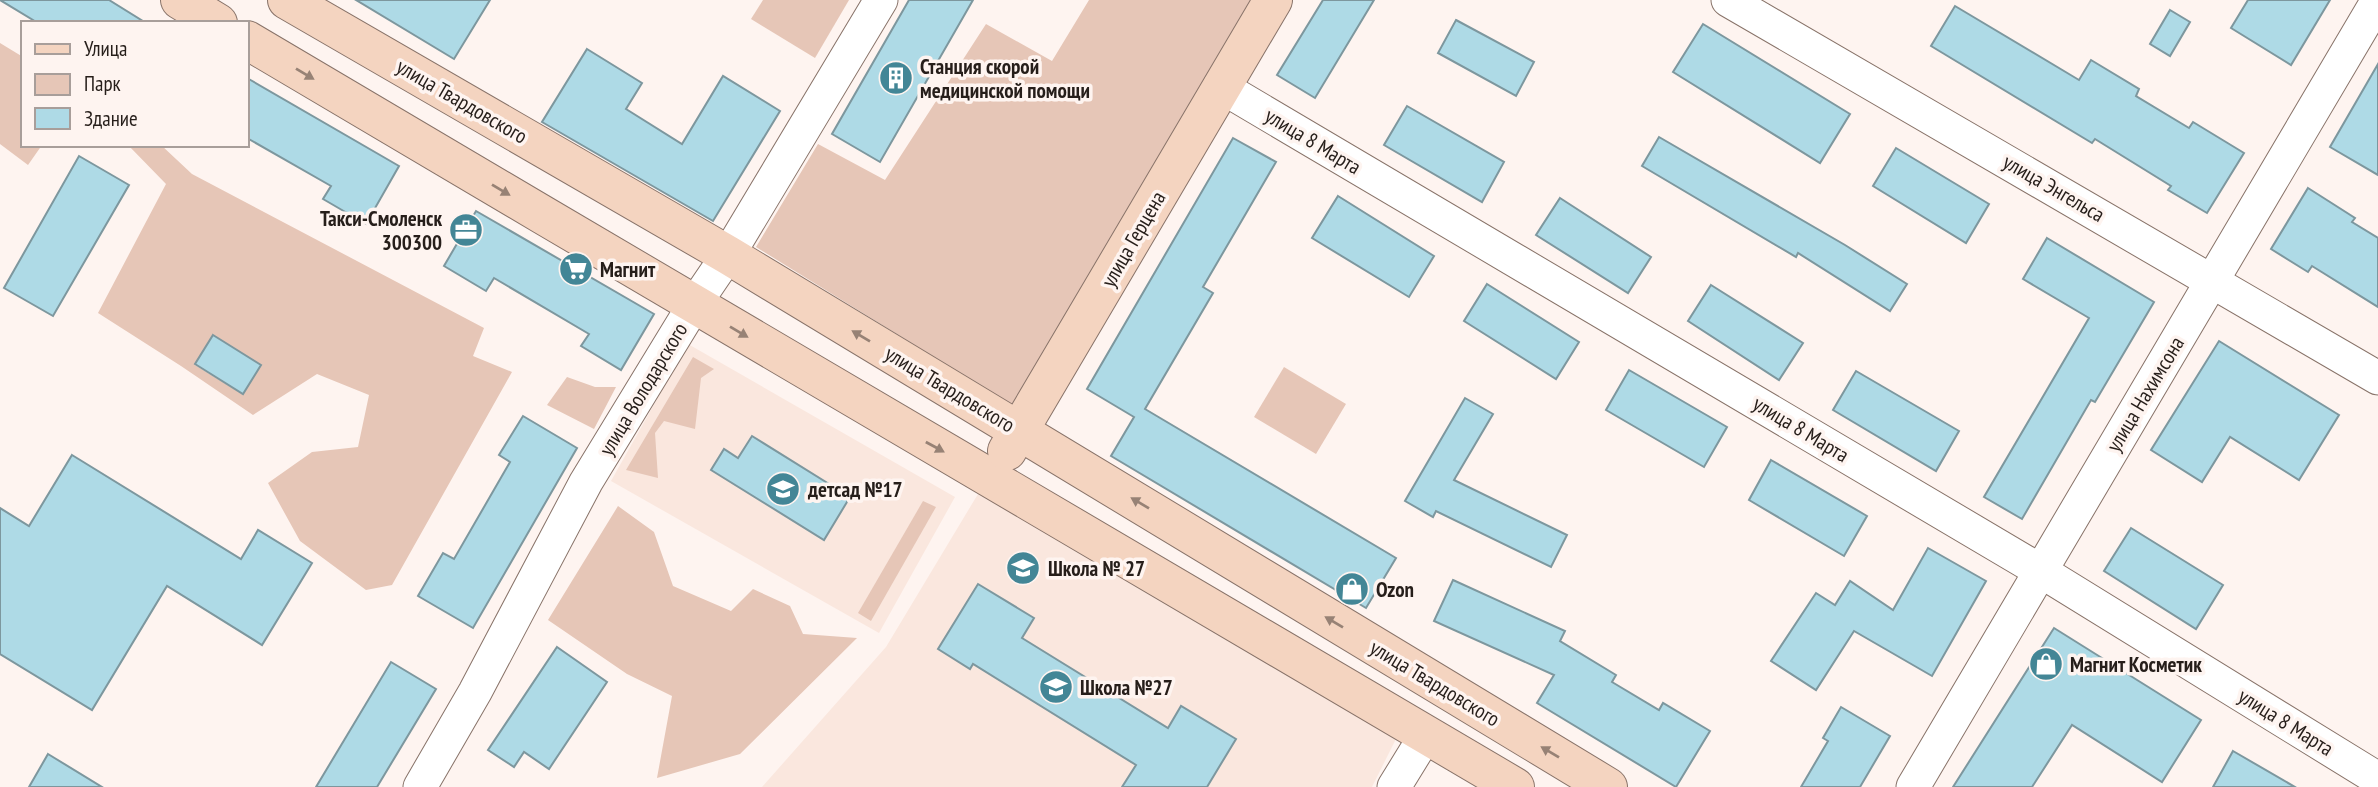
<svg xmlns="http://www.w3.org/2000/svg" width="2378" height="787" font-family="'PT Sans Narrow',sans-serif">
	<rect width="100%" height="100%" fill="#fef4f0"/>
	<g fill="#fae7de">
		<polygon points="688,344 955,497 879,633 611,481"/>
		<polygon points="981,489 1397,737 1372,787 762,787 886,647"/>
	</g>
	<g fill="#e6c6b7" fill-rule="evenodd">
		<polygon points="763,0 849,0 815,58 751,19"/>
		<polygon points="1089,0 1257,0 1023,412 756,247 818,144 885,180 986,24 1052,61"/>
		<polygon points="0,43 23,57 23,145 42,145 28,165 0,144"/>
		<path d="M128 145H161L192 174 484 328 473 356 512 372 392 585 366 590 300 541 268 483 312 452 358 447 369 395 317 374 253 415 181 366 98 313 166 184ZM213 336 242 394 195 365Z"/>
		<polygon points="693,357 714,369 701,378 695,429 664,421 655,433 658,478 626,470"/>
		<polygon points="1284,367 1346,404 1316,454 1254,417"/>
		<polygon points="567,377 595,387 616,387 594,429 547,405"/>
		<polygon points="923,501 936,507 871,621 858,613"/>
		<polygon points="618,506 654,532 673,586 731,611 753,589 790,606 803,634 857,638 740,754 657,778 672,696 627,674 548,620"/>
	</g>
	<g fill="#aedae6" stroke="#7d979e" stroke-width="2">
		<polygon points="0,0 109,0 146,23 38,23"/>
		<polygon points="356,0 490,0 454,59"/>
		<polygon points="909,0 973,0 880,162 832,134"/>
		<polygon points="1323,0 1374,0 1315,98 1277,75"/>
		<polygon points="2248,0 2330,0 2291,65 2231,28"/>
		<polygon points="1955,6 2079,80 2091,60 2139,89 2136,96 2189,128 2193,122 2244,153 2207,213 2168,190 2171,186 2095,139 2092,143 1931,46"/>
		<polygon points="2170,10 2190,22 2170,56 2150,44"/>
		<polygon points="1456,20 1534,62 1516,96 1438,53"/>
		<polygon points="1703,24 1850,114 1820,163 1673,72"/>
		<polygon points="587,49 642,83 626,109 682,144 723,76 780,111 713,221 542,122"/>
		<polygon points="2378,64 2378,175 2330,147"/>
		<polygon points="247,78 399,166 366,224 323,199 331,186 247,138"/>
		<polygon points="1407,106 1504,162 1482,202 1384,145"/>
		<polygon points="1659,137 1845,245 1907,284 1890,311 1798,253 1796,257 1642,166"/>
		<polygon points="1233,138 1276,162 1203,287 1213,293 1145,409 1396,558 1366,608 1111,456 1134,417 1087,389"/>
		<polygon points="1896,148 1989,204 1966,243 1873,186"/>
		<polygon points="79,156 129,185 53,316 4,288"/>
		<polygon points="2308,188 2355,218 2352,222 2378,238 2378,307 2312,266 2308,272 2271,249"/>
		<polygon points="1338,196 1434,256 1409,297 1312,238"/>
		<polygon points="1560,198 1651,257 1628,293 1536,235"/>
		<polygon points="476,211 654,314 621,370 581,346 589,334 494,278 486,291 444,266"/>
		<polygon points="2047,238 2154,302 2095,402 2091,400 2022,519 1984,497 2089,318 2023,279"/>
		<polygon points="1487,284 1579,342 1556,379 1464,321"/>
		<polygon points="1711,285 1803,343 1779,380 1688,321"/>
		<polygon points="213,335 261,365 243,394 195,364"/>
		<polygon points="2219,341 2339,415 2299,480 2230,437 2202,482 2151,450"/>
		<polygon points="1629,370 1727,427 1704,467 1606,410"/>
		<polygon points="1856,371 1959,431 1936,471 1833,410"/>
		<polygon points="1465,398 1493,414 1454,480 1567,535 1551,567 1436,511 1433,517 1405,501"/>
		<polygon points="523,416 577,448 473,628 418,596 443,553 454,559 510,462 499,455"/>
		<polygon points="752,436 850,497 824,540 711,470 724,449 738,458"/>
		<polygon points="72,455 241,559 258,530 312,563 262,645 167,586 92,710 0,654 0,508 29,526"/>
		<polygon points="1771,460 1867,516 1844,556 1749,500"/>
		<polygon points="2131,528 2223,585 2196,629 2104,571"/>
		<polygon points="1928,548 1986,581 1932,676 1854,631 1816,690 1771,661 1816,593 1835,605 1850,581 1893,610"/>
		<polygon points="1453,580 1565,631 1560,641 1616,675 1612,682 1659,710 1663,703 1710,731 1676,787 1537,703 1554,675 1434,621"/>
		<polygon points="978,584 1034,618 1022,638 1168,728 1181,706 1236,739 1207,787 1122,787 1136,765 973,664 970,669 938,649"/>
		<polygon points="2054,628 2201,720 2162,782 2072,725 2032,787 1953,787"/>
		<polygon points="557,647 607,682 549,769 524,752 514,767 488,750"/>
		<polygon points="391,662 436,689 377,787 316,787"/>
		<polygon points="1841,707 1890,736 1860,787 1801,787 1828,741 1823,738"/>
		<polygon points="2233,751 2295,787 2213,787"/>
		<polygon points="48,754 102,787 29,787"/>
	</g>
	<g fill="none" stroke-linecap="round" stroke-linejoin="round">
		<g stroke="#887369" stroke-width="35">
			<g id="street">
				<polyline points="1728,0 2378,378"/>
				<polyline points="1220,86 2039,570 2378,779"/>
				<polyline points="420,787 475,692 586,482 694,305 728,255 881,0"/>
				<polyline points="1394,787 1426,735"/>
				<polyline points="1913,787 2378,0"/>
			</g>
		</g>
		<g stroke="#887369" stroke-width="40">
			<g id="secondary">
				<polyline points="180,0 218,23"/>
				<polyline points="287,0 728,255 1608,787"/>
				<path d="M247 40C669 290 1092 538 1515 787"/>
				<polyline points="1007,451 1273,0"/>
			</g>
		</g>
		<use href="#street" stroke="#fff" stroke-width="33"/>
		<use href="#secondary" stroke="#f4d4c0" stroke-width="38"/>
	</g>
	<defs><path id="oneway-solid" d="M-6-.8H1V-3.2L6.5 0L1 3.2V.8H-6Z" transform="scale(1.75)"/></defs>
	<g fill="#978275">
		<use href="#oneway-solid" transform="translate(305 74) rotate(31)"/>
		<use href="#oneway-solid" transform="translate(501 190) rotate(31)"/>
		<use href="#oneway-solid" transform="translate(739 332) rotate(31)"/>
		<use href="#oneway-solid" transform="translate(861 336) rotate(-149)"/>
		<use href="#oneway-solid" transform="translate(935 447) rotate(29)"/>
		<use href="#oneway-solid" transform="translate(1140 503) rotate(-149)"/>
		<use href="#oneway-solid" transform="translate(1334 622) rotate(-149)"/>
		<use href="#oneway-solid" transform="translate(1550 752) rotate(-149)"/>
	</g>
	<defs>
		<g id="building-disc" transform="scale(1.75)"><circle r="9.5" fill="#438696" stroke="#fef4f0"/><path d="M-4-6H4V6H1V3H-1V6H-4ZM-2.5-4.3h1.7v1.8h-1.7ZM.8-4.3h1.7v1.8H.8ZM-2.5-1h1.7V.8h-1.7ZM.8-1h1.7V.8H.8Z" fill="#fff"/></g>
		<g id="office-disc" transform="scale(1.75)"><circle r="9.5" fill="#438696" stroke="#fef4f0"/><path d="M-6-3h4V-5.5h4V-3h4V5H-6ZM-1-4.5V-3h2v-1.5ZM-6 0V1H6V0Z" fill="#fff"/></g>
		<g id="supermarket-disc" transform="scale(1.75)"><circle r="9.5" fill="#438696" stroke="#fef4f0"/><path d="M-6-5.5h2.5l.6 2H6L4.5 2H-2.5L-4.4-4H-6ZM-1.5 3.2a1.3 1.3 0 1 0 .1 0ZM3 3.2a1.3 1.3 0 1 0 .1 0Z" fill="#fff"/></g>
		<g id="school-disc" transform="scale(1.75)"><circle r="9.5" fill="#438696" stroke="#fef4f0"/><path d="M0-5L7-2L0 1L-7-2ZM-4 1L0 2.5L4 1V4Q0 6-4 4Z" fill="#fff"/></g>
		<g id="shop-disc" transform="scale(1.75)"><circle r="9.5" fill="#438696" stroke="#fef4f0"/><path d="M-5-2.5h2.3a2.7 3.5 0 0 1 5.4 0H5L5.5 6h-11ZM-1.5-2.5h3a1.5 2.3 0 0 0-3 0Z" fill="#fff"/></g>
	</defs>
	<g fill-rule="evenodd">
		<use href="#building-disc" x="896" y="78"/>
		<use href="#office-disc" x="466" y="230"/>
		<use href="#supermarket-disc" x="576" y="269"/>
		<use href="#school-disc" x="783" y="489"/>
		<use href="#school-disc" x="1023" y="568"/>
		<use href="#shop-disc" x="1352" y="589"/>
		<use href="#shop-disc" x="2046" y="664"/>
		<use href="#school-disc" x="1056" y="687"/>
	</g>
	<g text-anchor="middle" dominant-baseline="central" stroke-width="7" stroke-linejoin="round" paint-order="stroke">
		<g font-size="21" font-weight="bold" fill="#261e1a" stroke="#fef4f0" text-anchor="start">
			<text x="920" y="66">Станция скорой<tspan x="920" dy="24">медицинской помощи</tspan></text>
			<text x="442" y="218" text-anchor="end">Такси-Смоленск<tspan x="442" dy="24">300300</tspan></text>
			<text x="600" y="269">Магнит</text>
			<text x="808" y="489">детсад №17</text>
			<text x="1048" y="568">Школа № 27</text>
			<text x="1376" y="589">Ozon</text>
			<text x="2070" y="664">Магнит Косметик</text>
			<text x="1080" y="687">Школа №27</text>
		</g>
		<g font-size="21" fill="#261e1a" stroke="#fef4f0">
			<text transform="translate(462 101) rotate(30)">улица Твардовского</text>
			<text transform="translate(1313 141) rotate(31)">улица 8 Марта</text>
			<text transform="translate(2054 188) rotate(30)">улица Энгельса</text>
			<text transform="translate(1133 239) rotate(-60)">улица Герцена</text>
			<text transform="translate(643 389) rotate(-59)">улица Володарского</text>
			<text transform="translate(950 389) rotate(31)">улица Твардовского</text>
			<text transform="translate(2145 394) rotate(-59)">улица Нахимсона</text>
			<text transform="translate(1801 429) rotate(31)">улица 8 Марта</text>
			<text transform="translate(1435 683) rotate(31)">улица Твардовского</text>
			<text transform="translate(2286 722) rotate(32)">улица 8 Марта</text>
		</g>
	</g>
	<rect x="21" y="21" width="228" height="126" fill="#fef4f0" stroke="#a89e9a" stroke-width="2"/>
	<rect x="35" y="44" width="35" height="10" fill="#f4d4c0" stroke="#a89e9a" stroke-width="2"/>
	<text x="84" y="56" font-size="21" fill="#261e1a">Улица</text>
	<rect x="35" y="74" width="35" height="21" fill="#e6c6b7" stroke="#a89e9a" stroke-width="2"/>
	<text x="84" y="91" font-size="21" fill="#261e1a">Парк</text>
	<rect x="35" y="108" width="35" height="21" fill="#aedae6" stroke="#a89e9a" stroke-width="2"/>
	<text x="84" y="126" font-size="21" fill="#261e1a">Здание</text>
</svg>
